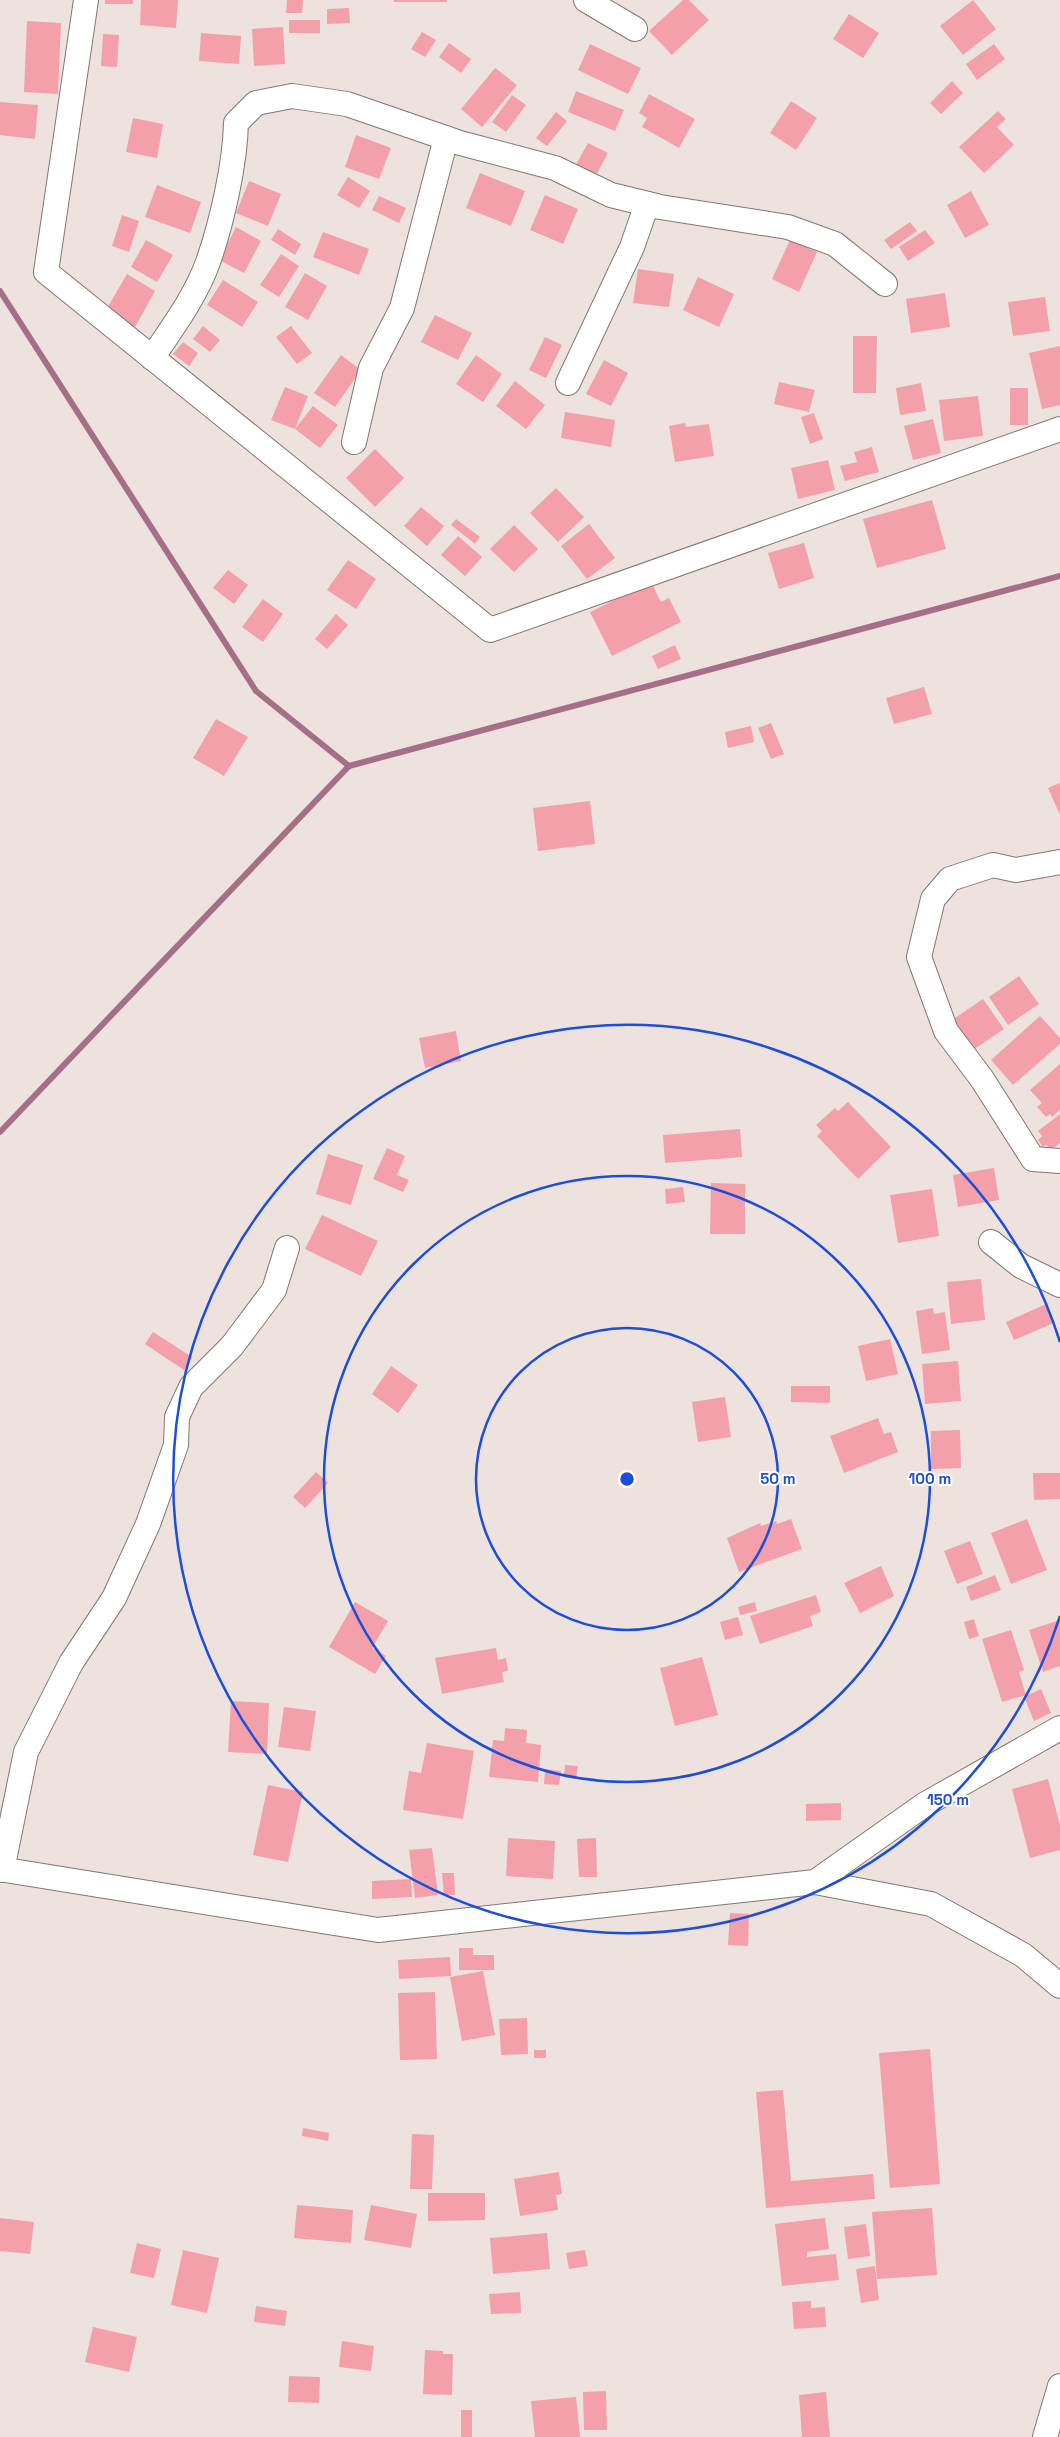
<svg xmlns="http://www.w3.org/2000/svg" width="1060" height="2437" font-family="'Space Grotesk',sans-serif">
	<rect width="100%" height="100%" fill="#eee2df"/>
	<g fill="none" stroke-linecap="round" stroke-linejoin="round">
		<g stroke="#a46f87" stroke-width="6">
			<polyline points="0,291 256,691 349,766"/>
			<polyline points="0,1132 349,766 1060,576"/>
		</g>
	</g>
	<g fill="#f3a0aa">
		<rect x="105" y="0" width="28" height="4"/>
		<polygon points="141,0 178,0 176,28 140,25"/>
		<polygon points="287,0 303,0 302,13 286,13"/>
		<rect x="394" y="0" width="53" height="2"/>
		<polygon points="683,0 689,0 709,20 672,55 649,31"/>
		<polygon points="973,0 996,29 963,55 940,26"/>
		<polygon points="349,8 350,23 327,24 327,9"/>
		<polygon points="849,14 879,33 863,58 833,39"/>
		<rect x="289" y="20" width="31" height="13"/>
		<polygon points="27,21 61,23 58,94 24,92"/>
		<polygon points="283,27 285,64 254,66 252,29"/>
		<polygon points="422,32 436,40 425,57 411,49"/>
		<polygon points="201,33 241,36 239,64 199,61"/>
		<polygon points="103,34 119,35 117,67 101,66"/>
		<polygon points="449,43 471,59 461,73 439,57"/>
		<polygon points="590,44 641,68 628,94 578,70"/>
		<polygon points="994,44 1005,59 977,80 966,64"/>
		<polygon points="495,68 517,85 482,127 461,109"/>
		<polygon points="952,81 963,93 941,114 930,103"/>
		<polygon points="576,91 624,110 615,131 568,112"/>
		<polygon points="649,94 695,119 679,148 642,127 647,118 639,113"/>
		<polygon points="512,95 526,105 506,132 492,122"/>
		<polygon points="791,101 817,118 796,150 770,133"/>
		<polygon points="0,102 38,105 35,139 0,135"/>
		<polygon points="998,111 1006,119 997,127 1014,145 984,173 959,147"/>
		<polygon points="556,112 567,121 547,146 536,138"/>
		<polygon points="133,118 163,124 157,158 126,152"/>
		<polygon points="356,135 391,148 379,179 345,167"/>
		<polygon points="588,143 608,153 594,179 574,168"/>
		<polygon points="480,173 525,191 511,226 466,208"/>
		<polygon points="348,177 370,191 359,208 337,195"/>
		<polygon points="249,181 281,194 268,226 236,213"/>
		<polygon points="157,185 201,202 190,233 145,217"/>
		<polygon points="971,191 989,225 965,238 947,205"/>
		<polygon points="545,195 578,209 563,244 530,230"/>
		<polygon points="379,196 406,208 399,223 372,210"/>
		<polygon points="122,215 139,221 129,252 112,246"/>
		<polygon points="910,222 917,231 891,249 884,240"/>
		<polygon points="236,227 261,241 244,273 219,260"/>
		<polygon points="278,229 301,244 295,255 271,240"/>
		<polygon points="925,230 935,243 908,261 899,247"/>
		<polygon points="323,232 369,249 359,275 313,257"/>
		<polygon points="146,240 173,255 157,282 131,267"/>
		<polygon points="790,240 817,252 799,292 772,279"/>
		<polygon points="281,254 299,266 279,297 260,285"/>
		<polygon points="638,269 674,274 669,307 633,303"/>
		<polygon points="305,273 327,286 308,320 285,307"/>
		<polygon points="127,274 155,291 135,327 106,310"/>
		<polygon points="698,277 734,294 719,327 683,310"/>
		<polygon points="223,280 258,302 242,327 207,305"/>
		<polygon points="945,293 950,327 911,333 906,299"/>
		<polygon points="1045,297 1050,331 1013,336 1008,302"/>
		<polygon points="435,315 472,333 458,360 421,342"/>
		<polygon points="203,326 220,340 210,352 193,339"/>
		<polygon points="291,326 312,353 297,364 276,337"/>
		<polygon points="853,336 877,336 876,393 853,393"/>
		<polygon points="545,337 562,345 546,378 529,370"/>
		<polygon points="183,342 198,353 189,366 173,354"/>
		<polygon points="1060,346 1060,405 1042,409 1029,353"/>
		<polygon points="341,355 361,370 335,407 314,393"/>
		<polygon points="476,355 502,374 483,402 456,384"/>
		<polygon points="604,360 628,373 611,406 586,394"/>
		<polygon points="515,381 545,405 526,429 496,406"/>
		<polygon points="779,382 815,390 809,412 774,404"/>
		<polygon points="921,383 926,411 900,415 896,388"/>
		<polygon points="285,387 308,396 295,429 271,420"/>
		<rect x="1010" y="388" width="18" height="37"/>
		<polygon points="978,396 983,436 944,441 939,400"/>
		<polygon points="313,406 338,425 320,448 295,429"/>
		<polygon points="565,412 615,420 611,447 561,438"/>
		<polygon points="814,413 823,439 810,444 801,417"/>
		<polygon points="933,419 941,453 913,460 904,426"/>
		<polygon points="685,423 686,427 709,424 714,456 675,462 669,426"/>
		<polygon points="872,447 879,472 845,481 840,466 857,462 854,452"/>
		<polygon points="375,449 404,478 375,507 346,478"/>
		<polygon points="828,460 835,490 798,499 791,468"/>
		<polygon points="556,488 584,517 558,542 530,513"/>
		<polygon points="932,500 946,549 877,568 863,519"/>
		<polygon points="421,507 444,526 427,546 404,526"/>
		<polygon points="456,519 480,537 475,544 451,525"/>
		<polygon points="589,524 615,558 587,579 561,546"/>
		<polygon points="514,525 538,549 514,572 490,549"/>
		<polygon points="458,536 482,557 465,576 441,555"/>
		<polygon points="804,543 814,578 779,589 768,553"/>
		<polygon points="348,560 376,579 356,609 327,590"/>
		<polygon points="228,570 248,585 234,604 213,588"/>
		<polygon points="651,582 661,602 669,598 681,622 612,656 590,612"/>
		<polygon points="263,599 283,614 263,642 242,627"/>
		<polygon points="336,614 348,625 327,649 315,639"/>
		<polygon points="675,645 681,659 658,669 652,656"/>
		<polygon points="924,687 932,714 894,724 886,698"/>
		<polygon points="216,719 248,737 224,776 193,758"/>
		<polygon points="771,723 784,754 771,759 758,728"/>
		<polygon points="751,726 754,742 728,748 725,732"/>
		<polygon points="1060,783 1060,815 1048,788"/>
		<polygon points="590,801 595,844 538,851 533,808"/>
		<polygon points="1019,976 1039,1004 1008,1025 989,997"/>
		<polygon points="983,999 1004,1029 970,1052 949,1022"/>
		<polygon points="1040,1016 1060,1038 1060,1044 1013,1085 991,1060"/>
		<polygon points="456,1031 461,1061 425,1068 419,1038"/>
		<polygon points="1060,1064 1060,1110 1052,1117 1050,1114 1046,1117 1037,1107 1042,1103 1030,1090"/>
		<polygon points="848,1102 891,1147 858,1179 817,1136 822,1131 816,1125 835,1108 838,1111"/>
		<polygon points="1060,1114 1060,1143 1051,1150 1046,1145 1043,1147 1038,1140 1042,1136 1038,1131"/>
		<polygon points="740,1129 742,1157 665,1163 663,1135"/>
		<polygon points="387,1148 405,1156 397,1175 409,1180 403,1192 373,1179"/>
		<polygon points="328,1154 363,1165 351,1205 316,1194"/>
		<polygon points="994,1168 999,1200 958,1207 953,1175"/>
		<polygon points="711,1183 745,1184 745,1234 710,1234"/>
		<polygon points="683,1187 685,1202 666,1204 665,1189"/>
		<polygon points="932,1189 939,1236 898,1243 890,1195"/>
		<polygon points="322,1215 378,1241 361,1276 305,1249"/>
		<polygon points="981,1279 985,1320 951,1324 947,1282"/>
		<polygon points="1046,1304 1054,1323 1014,1340 1006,1322"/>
		<polygon points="933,1308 934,1314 945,1312 950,1350 922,1354 916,1311"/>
		<polygon points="153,1332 192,1357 184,1370 145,1344"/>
		<polygon points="890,1339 898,1374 866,1381 858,1346"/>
		<polygon points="958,1361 961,1401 925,1404 922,1364"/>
		<polygon points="391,1366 418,1385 398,1413 372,1394"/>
		<polygon points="791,1386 830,1386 830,1403 791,1402"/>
		<polygon points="725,1397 731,1437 698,1442 692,1402"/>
		<polygon points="878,1418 884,1434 891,1432 898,1452 844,1473 830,1436"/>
		<polygon points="960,1430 961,1468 931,1469 931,1431"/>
		<polygon points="316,1472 328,1483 305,1508 293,1497"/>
		<polygon points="1033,1473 1060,1473 1060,1499 1034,1500"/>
		<polygon points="791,1519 802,1549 739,1572 727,1538 760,1523 761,1526 776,1521 777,1524"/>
		<polygon points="1027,1519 1047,1570 1011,1584 991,1533"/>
		<polygon points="970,1541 983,1574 957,1584 944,1551"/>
		<polygon points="881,1566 894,1596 860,1613 844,1583"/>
		<polygon points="995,1575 1001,1590 971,1601 966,1587"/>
		<polygon points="816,1595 821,1612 810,1616 813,1626 760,1644 750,1616"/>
		<polygon points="355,1602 388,1621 372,1648 386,1656 375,1674 329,1647"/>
		<polygon points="755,1602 757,1611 740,1615 738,1607"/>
		<polygon points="738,1617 743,1635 725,1640 720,1622"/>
		<polygon points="974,1619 979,1636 969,1639 964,1622"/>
		<polygon points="1060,1620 1060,1666 1043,1672 1029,1630"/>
		<polygon points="1011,1630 1024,1670 1019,1672 1026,1695 1002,1702 982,1639"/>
		<polygon points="496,1648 498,1660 506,1658 508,1671 502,1672 504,1682 442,1694 435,1658"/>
		<polygon points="702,1657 718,1715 675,1726 660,1668"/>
		<polygon points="1041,1689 1051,1713 1034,1721 1024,1697"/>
		<polygon points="231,1701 269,1703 267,1754 228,1752"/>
		<polygon points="284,1707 316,1711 310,1751 278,1747"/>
		<polygon points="505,1728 527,1730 526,1743 541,1745 538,1782 489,1777 493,1740 504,1741"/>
		<polygon points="427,1743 474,1751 463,1819 403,1810 409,1771 421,1773"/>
		<polygon points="565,1765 578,1766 576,1779 564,1777"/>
		<polygon points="545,1769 561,1771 559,1785 544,1784"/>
		<polygon points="1048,1779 1060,1825 1060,1850 1030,1858 1012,1789"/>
		<polygon points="268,1785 303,1792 288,1862 253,1855"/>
		<polygon points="841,1803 841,1820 806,1821 806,1804"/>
		<polygon points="508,1838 555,1841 553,1879 506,1876"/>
		<polygon points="596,1838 597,1877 579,1877 577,1839"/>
		<polygon points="432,1848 438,1895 415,1898 409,1850"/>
		<polygon points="442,1873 454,1873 455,1895 444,1895"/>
		<polygon points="411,1879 412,1897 372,1899 372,1881"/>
		<polygon points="730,1913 749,1914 748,1946 728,1945"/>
		<polygon points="459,1948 473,1948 473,1955 494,1955 494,1970 459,1970"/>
		<polygon points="450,1957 451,1976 399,1979 398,1960"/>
		<polygon points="483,1971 495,2035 462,2041 450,1977"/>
		<polygon points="435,1992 437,2059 400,2060 398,1993"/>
		<polygon points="527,2018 528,2054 501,2055 499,2019"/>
		<polygon points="930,2049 940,2184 890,2188 879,2053"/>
		<rect x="534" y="2050" width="12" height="8"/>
		<polygon points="783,2090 791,2181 873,2174 875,2199 766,2208 756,2092"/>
		<polygon points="303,2128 329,2133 328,2141 302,2136"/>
		<polygon points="412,2134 434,2135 432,2189 410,2189"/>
		<polygon points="559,2172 562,2194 556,2195 558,2210 520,2216 514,2179"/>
		<polygon points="428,2193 485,2193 485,2220 428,2221"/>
		<polygon points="297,2205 353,2210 351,2243 294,2238"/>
		<polygon points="371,2205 417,2214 411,2248 364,2240"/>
		<polygon points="932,2208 937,2275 877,2279 872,2212"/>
		<polygon points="0,2218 34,2222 30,2254 0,2251"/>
		<polygon points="825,2218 829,2249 807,2252 807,2257 836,2254 839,2280 782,2286 775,2224"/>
		<polygon points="866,2224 870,2256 848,2259 844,2227"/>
		<polygon points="547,2233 550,2269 493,2274 490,2238"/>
		<polygon points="137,2243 161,2249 154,2278 130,2273"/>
		<polygon points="183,2250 219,2258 207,2313 171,2305"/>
		<polygon points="585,2250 588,2266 569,2269 566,2253"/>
		<polygon points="875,2266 879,2300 861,2303 856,2269"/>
		<polygon points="520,2292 521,2313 491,2314 489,2294"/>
		<polygon points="811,2301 811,2308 825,2307 826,2327 794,2329 792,2302"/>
		<polygon points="256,2306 287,2311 285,2326 254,2322"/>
		<polygon points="93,2327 137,2337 129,2372 85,2362"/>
		<polygon points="342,2341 374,2346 371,2371 339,2367"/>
		<polygon points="425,2350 443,2351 443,2354 453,2354 452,2395 423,2394"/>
		<polygon points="289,2376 320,2377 319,2403 288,2402"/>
		<polygon points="606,2391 607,2430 584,2430 583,2392"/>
		<polygon points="826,2392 830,2437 802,2437 799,2395"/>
		<polygon points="576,2397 580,2437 535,2437 531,2401"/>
		<rect x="461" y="2410" width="11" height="27"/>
	</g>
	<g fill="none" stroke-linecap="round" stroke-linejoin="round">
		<g stroke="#817774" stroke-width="26">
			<g id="minor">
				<polyline points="86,0 46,272 490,630 1060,429"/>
				<polyline points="586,0 635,29"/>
				<path d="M152 358C172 328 196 296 208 262 222 222 235 165 236 123L256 103 292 96 347 104 460 143 555 168 611 195 660 207 788 227 835 244 885 284"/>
				<polyline points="568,383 632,247 647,204"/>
				<polyline points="354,442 371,368 402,308 446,138"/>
				<polyline points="1060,862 1016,870 993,865 950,879 933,899 919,957 946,1031 982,1079 1033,1159 1060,1161"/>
				<polyline points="991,1242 1021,1266 1060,1285"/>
				<polyline points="0,1869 378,1930 815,1882 924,1805 1060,1728"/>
				<polyline points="2,1870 26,1752 71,1663 114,1598 148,1524 176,1445 177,1417 191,1387 232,1346 274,1290 287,1248"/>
				<polyline points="815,1882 931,1904 1023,1955 1060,1986"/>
				<polyline points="1045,2437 1060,2386"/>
			</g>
		</g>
		<use href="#minor" stroke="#fff" stroke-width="24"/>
	</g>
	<g fill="none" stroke="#1d4ed8" stroke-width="2.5">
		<circle cx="627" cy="1479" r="151"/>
		<circle cx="627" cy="1479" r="303"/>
		<path d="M1060 1616A454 454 0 1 1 1060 1342"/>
	</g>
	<circle cx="627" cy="1479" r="8" fill="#1d4ed8" stroke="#fff" stroke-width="2.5"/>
	<g font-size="15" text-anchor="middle" font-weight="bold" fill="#1d4ed8" stroke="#fff" stroke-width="4" stroke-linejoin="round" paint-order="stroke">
		<text x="778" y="1484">50 m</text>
		<text x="930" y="1484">100 m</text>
		<text x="948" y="1805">150 m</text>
	</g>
</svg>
